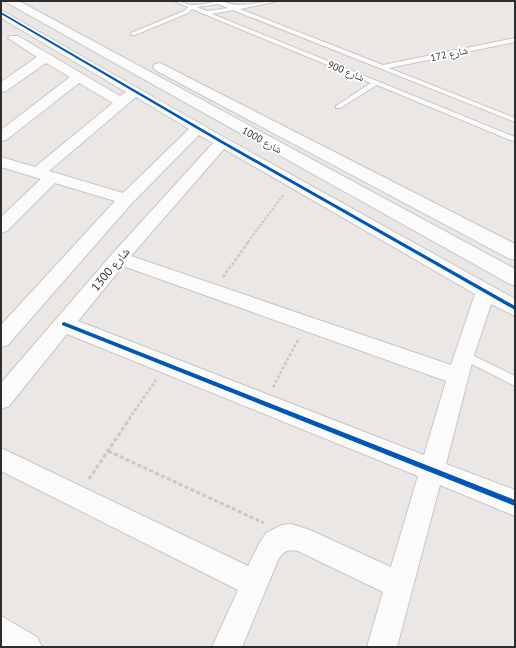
<svg xmlns="http://www.w3.org/2000/svg" width="516" height="648" font-family="'PT Sans','Noto Naskh Arabic',sans-serif">
	<rect width="100%" height="100%" fill="#ebe7e4"/>
	<g fill="none" stroke-linecap="round" stroke-linejoin="round">
		<g stroke="#c7c6c6" stroke-width="2">
			<g id="lane">
				<path d="M174 1C181 1 187 5 193 5 205 5 214 1 226 1L224 2C241 9 259 1 278 1L240 9 383 65 515 38V42L389 68 515 118V122L233 10 212 14 515 137V142L377 85 340 108H336V106L371 83 192 9 188 13 135 35H131V33L184 11 188 7ZM218 4 228 8 207 11 197 7Z"/>
				<polygon points="464,351 515,376 515,386 460,358 459,355 460,352"/>
			</g>
		</g>
		<g stroke="#c7c6c6" stroke-width="2">
			<g id="street">
				<path d="M1 10 227 139 515 299V316L491 304 474 355 446 464 515 490V516L440 485 397 647H367L383 592 298 551C287 549 284 551 278 560L242 647H212L238 590 1 471V448L248 566 260 542 266 533 282 525 291 524 310 530 391 567 418 476 67 334 9 406 1 409V383L113 253 213 143 199 135 132 203 8 345 1 347V325L115 201 55 183 7 231 1 233V217L41 179 1 167V157L35 167 113 103 79 83 6 140 1 141V130L70 77 46 63 6 91 1 92V82L37 57 8 38 10 36H18L120 96 126 92 1 18ZM136 97 189 129 123 193 49 171ZM224 149 475 294 451 365 131 256ZM123 266 446 381 424 455 78 321Z"/>
				<polygon points="1,616 37,637 42,647 1,647"/>
			</g>
		</g>
		<g stroke="#c7c6c6" stroke-width="2">
			<g id="secondary">
				<polygon points="4,1 19,1 515,269 515,286 508,283"/>
				<polygon points="160,63 515,244 515,260 508,258 155,70 153,67 155,64"/>
			</g>
		</g>
		<polyline stroke="#c8c8c8" stroke-width="2" stroke-dasharray="2.5 1.5" stroke-linecap="butt" points="248,242 284,194"/>
		<g stroke="#c8c8c8" stroke-width="2.5" stroke-dasharray="3 2" stroke-linecap="butt">
			<polyline points="223,277 249,241"/>
			<polyline points="273,387 299,338"/>
			<polyline points="129,419 156,380"/>
		</g>
		<g stroke="#c8c8c8" stroke-width="3" stroke-dasharray="4 2.5" stroke-linecap="butt">
			<polyline points="108,451 264,523"/>
			<polyline points="89,479 130,418"/>
		</g>
		<use href="#lane" fill="#fcfbfb" fill-rule="evenodd"/>
		<use href="#street" fill="#fcfbfb" fill-rule="evenodd"/>
		<use href="#secondary" fill="#fcfbfb" fill-rule="evenodd"/>
		<g stroke="#fff" stroke-width="3">
			<g id="cycleway">
				<polygon points="1,12 223,141 515,306 515,310 221,143 1,14"/>
				<polygon points="64,322 515,500 515,506 62,325 62,323"/>
			</g>
		</g>
		<use href="#cycleway" fill="#0057b8" fill-rule="evenodd"/>
	</g>
	<g text-anchor="middle" dominant-baseline="central" stroke-width="4" stroke-linejoin="round" paint-order="stroke">
		<g font-size="10" fill="#2d2d2d" stroke="#fff">
			<text transform="translate(449 54) rotate(-12)">شارع 172</text>
			<text transform="translate(346 71) rotate(22)">شارع 900</text>
			<text transform="translate(262 140) rotate(29)">شارع 1000</text>
		</g>
		<g font-size="12" fill="#2d2d2d" stroke="#fff">
			<text transform="translate(110 269) rotate(-50)">شارع 1300</text>
		</g>
	</g>
	<rect width="516" height="648" fill="none" stroke="#2d2d2d" stroke-width="4"/>
</svg>
